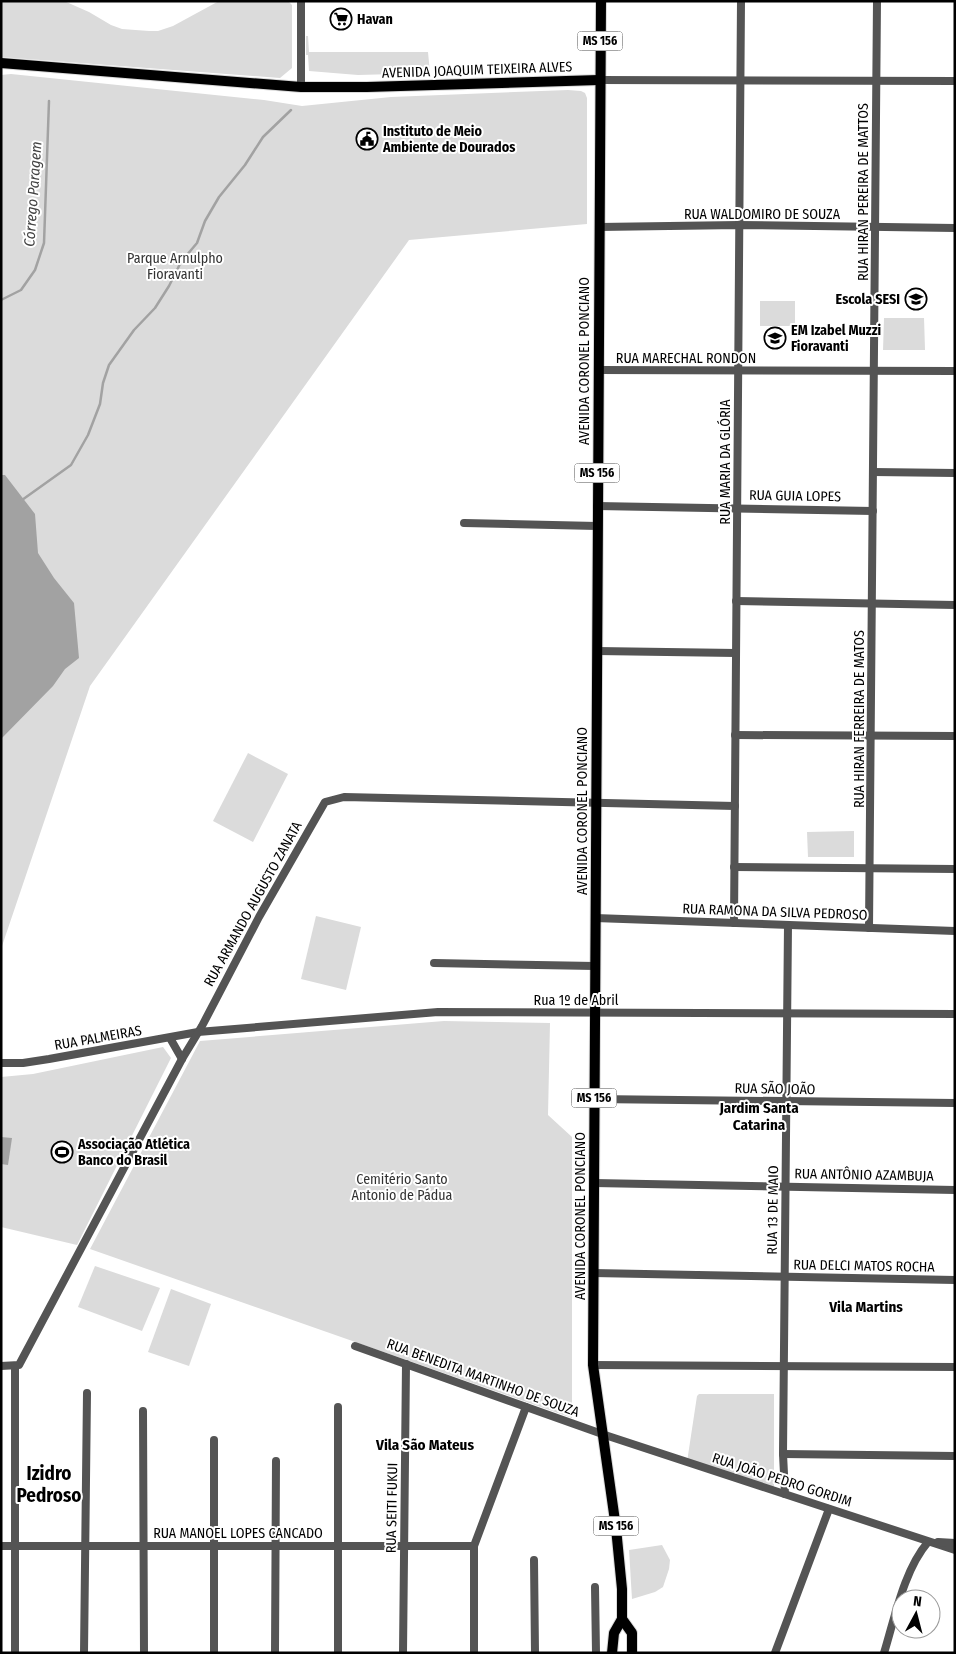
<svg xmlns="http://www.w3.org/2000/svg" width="956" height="1654" font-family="'Fira Sans Condensed',sans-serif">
	<rect width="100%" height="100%" fill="#fff"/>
	<g fill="#dbdbdb">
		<polygon points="1,1 64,1 89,12 111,25 122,29 149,31 158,31 173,26 219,1 288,1 292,5 292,68 280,78 1,57"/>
		<polygon points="306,36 308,36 309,52 428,52 430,73 358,75 309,71 308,55 306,55"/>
		<polygon points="11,74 264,100 302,106 391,97 568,90 581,91 585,93 587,98 587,224 409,240 90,686 1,949 1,75"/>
		<rect x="760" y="301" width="35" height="25"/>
		<polygon points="884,318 924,318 925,350 883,350"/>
		<polygon points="248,753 288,774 253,842 213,821"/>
		<polygon points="854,831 854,857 808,857 807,832"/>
		<polygon points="316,916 361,927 346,990 301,979"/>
		<polygon points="444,1021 550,1023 548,1115 572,1137 572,1418 90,1249 200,1041"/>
		<polygon points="163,1047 171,1058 77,1245 1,1227 1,1077 33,1074"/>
		<polygon points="95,1266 160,1288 142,1331 78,1307"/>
		<polygon points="171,1289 211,1304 189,1366 148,1352"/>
		<polygon points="699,1394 774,1394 774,1488 687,1462 697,1396"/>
		<polygon points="662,1545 670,1560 669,1569 663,1587 655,1592 632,1599 629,1550"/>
	</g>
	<g fill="#a2a2a2">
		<polygon points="1,475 5,475 35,514 38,553 54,578 74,603 79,658 65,669 53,686 1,739"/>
		<polygon points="1,1137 12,1138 8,1165 1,1164"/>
	</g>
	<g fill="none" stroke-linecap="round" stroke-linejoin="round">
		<g stroke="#a2a2a2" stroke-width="2.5">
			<polyline points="1,300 21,290 35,270 44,243 49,101"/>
			<polyline points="22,500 71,465 88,435 100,404 103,383 109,365 134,330 155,308 169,286 181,262 197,243 205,221 219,197 245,165 263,137 291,110"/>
		</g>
		<g stroke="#dbdbdb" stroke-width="12">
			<g id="major">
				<polyline points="601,1 593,1365 616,1528 622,1589 622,1619 632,1633 632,1653"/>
				<polyline points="1,63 301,87 367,87 599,80"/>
				<polyline points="612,1653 614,1633 622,1619"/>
			</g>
		</g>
		<g stroke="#545454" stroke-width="8">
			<polyline points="599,80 955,81"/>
			<polyline points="301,87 301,1"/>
			<polyline points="599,227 739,225 955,228"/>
			<polyline points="598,370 955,371"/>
			<polyline points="873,472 955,473"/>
			<polyline points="597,506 873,511"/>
			<polyline points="464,523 597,526"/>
			<polyline points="736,601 955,605"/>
			<polyline points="597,651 736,653"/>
			<polyline points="735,735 955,736"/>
			<polyline points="734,867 955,869"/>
			<polyline points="595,918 955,931"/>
			<polyline points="734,923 741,1"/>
			<polyline points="869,928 877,1"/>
			<polyline points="434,963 595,966"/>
			<polyline points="170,1038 182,1059"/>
			<polyline points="1,1063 23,1063 49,1059 198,1032 438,1012 955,1014"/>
			<polyline points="594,1099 955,1103"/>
			<polyline points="594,1183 955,1190"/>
			<polyline points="593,1273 955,1280"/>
			<polyline points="355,1346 605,1435 955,1550"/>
			<polyline points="593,1365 955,1367"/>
			<polyline points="1,1366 19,1365 182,1059 202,1026 259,917 325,802 344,797 735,806"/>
			<polyline points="15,1366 15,1653"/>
			<polyline points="338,1407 338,1653"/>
			<polyline points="143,1411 144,1653"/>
			<polyline points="783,1454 955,1456"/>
			<polyline points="785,1494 783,1454 788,925"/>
			<polyline points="938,1542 955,1543"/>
			<polyline points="1,1546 474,1546"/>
			<polyline points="534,1560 535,1653"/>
			<polyline points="595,1587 596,1653"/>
			<polyline points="84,1653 87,1393"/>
			<polyline points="214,1653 214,1440"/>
			<polyline points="275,1653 276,1461"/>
			<polyline points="403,1653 406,1364"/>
			<polyline points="474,1653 474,1546 526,1407"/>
			<polyline points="775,1653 829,1509"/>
			<path d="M884 1653C895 1617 904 1570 928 1542"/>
		</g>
		<use href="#major" stroke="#000" stroke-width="10"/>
	</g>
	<defs>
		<g id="supermarket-ring" transform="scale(1.125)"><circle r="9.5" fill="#fff" stroke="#000" stroke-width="1.5"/><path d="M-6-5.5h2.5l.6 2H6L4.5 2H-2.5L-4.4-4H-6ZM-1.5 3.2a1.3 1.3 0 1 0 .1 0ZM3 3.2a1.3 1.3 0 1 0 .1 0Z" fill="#000"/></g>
		<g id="civic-ring" transform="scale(1.125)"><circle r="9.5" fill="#fff" stroke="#000" stroke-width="1.5"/><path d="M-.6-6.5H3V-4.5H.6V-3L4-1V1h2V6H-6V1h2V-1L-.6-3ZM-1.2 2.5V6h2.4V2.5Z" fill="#000"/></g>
		<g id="school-ring" transform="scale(1.125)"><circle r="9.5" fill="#fff" stroke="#000" stroke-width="1.5"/><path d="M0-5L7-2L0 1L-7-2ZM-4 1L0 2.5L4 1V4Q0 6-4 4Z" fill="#000"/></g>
		<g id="stadium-ring" transform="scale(1.125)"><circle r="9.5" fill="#fff" stroke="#000" stroke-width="1.5"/><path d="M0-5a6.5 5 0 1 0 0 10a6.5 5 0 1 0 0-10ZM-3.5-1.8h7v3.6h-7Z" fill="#000"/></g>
	</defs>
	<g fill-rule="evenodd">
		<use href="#supermarket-ring" x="341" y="19"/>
		<use href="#civic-ring" x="367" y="139"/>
		<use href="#school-ring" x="916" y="299"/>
		<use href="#school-ring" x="775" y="338"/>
		<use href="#stadium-ring" x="62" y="1152"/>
	</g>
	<g text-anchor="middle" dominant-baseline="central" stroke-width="4" stroke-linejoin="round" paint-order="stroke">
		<g fill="#fff" stroke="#4c4c4c" stroke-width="1">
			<rect x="577.5" y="31.5" width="45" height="19" rx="4"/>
			<rect x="574.5" y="463.5" width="45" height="19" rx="4"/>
			<rect x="571.5" y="1088.5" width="45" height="19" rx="4"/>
			<rect x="593.5" y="1516.5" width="45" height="19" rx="4"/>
		</g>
		<g font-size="12" font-weight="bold" fill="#000">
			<text x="600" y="41">MS 156</text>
			<text x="597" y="473">MS 156</text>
			<text x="594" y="1098">MS 156</text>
			<text x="616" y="1526">MS 156</text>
		</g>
		<g font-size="14" font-weight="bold" fill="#000" stroke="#fff" text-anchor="start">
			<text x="357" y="19">Havan</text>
			<text x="383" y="131">Instituto de Meio<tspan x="383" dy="16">Ambiente de Dourados</tspan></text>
			<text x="900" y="299" text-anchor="end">Escola SESI</text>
			<text x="791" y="330">EM Izabel Muzzi<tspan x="791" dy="16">Fioravanti</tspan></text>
			<text x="78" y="1144">Associação Atlética<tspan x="78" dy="16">Banco do Brasil</tspan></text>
		</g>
		<g font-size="14" fill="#000" stroke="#fff">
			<text transform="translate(477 70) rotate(-2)">AVENIDA JOAQUIM TEIXEIRA ALVES</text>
			<text transform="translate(863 192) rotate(-90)">RUA HIRAN PEREIRA DE MATTOS</text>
			<text x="762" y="214">RUA WALDOMIRO DE SOUZA</text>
			<text x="686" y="358">RUA MARECHAL RONDON</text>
			<text transform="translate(584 361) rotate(-90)">AVENIDA CORONEL PONCIANO</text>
			<text transform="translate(725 462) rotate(-90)">RUA MARIA DA GLÓRIA</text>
			<text transform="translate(795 496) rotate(1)">RUA GUIA LOPES</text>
			<text transform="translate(859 719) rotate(-90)">RUA HIRAN FERREIRA DE MATOS</text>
			<text transform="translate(582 811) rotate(-90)">AVENIDA CORONEL PONCIANO</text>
			<text transform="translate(253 904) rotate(-61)">RUA ARMANDO AUGUSTO ZANATA</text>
			<text transform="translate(775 912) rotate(2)">RUA RAMONA DA SILVA PEDROSO</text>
			<text x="576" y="1000">Rua 1º de Abril</text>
			<text transform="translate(98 1038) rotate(-10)">RUA PALMEIRAS</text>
			<text transform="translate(775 1089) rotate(1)">RUA SÃO JOÃO</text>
			<text transform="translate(864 1175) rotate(1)">RUA ANTÔNIO AZAMBUJA</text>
			<text transform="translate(773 1210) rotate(-89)">RUA 13 DE MAIO</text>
			<text transform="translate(580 1216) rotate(-90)">AVENIDA CORONEL PONCIANO</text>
			<text transform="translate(864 1266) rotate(1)">RUA DELCI MATOS ROCHA</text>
			<text transform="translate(483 1378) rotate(20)">RUA BENEDITA MARTINHO DE SOUZA</text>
			<text transform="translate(782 1480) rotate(18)">RUA JOÃO PEDRO GORDIM</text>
			<text transform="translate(392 1508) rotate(-89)">RUA SEITI FUKUI</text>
			<text x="238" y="1533">RUA MANOEL LOPES CANCADO</text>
		</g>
		<g font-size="14" fill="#323232" stroke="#fff">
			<text x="175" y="258">Parque Arnulpho<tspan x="175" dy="16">Fioravanti</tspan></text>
			<text x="402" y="1179">Cemitério Santo<tspan x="402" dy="16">Antonio de Pádua</tspan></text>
		</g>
		<g font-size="15" font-style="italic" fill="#434343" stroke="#fff">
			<text transform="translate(33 194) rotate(-86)">Córrego Paragem</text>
		</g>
		<g font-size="15" font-weight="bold" fill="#000" stroke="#fff">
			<text x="759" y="1108">Jardim Santa<tspan x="759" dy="17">Catarina</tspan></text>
			<text x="866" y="1307">Vila Martins</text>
			<text x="425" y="1445">Vila São Mateus</text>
		</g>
		<g font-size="19" font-weight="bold" fill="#000" stroke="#fff">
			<text x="49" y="1473">Izidro<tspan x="49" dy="22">Pedroso</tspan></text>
		</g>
	</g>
	<rect width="956" height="1654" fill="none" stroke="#000000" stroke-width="5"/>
	<g transform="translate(916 1614) rotate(7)"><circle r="24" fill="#ffffff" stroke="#999999"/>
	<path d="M0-4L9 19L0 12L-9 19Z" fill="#000000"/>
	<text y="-8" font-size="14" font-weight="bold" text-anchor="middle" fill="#000000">N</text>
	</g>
</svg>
